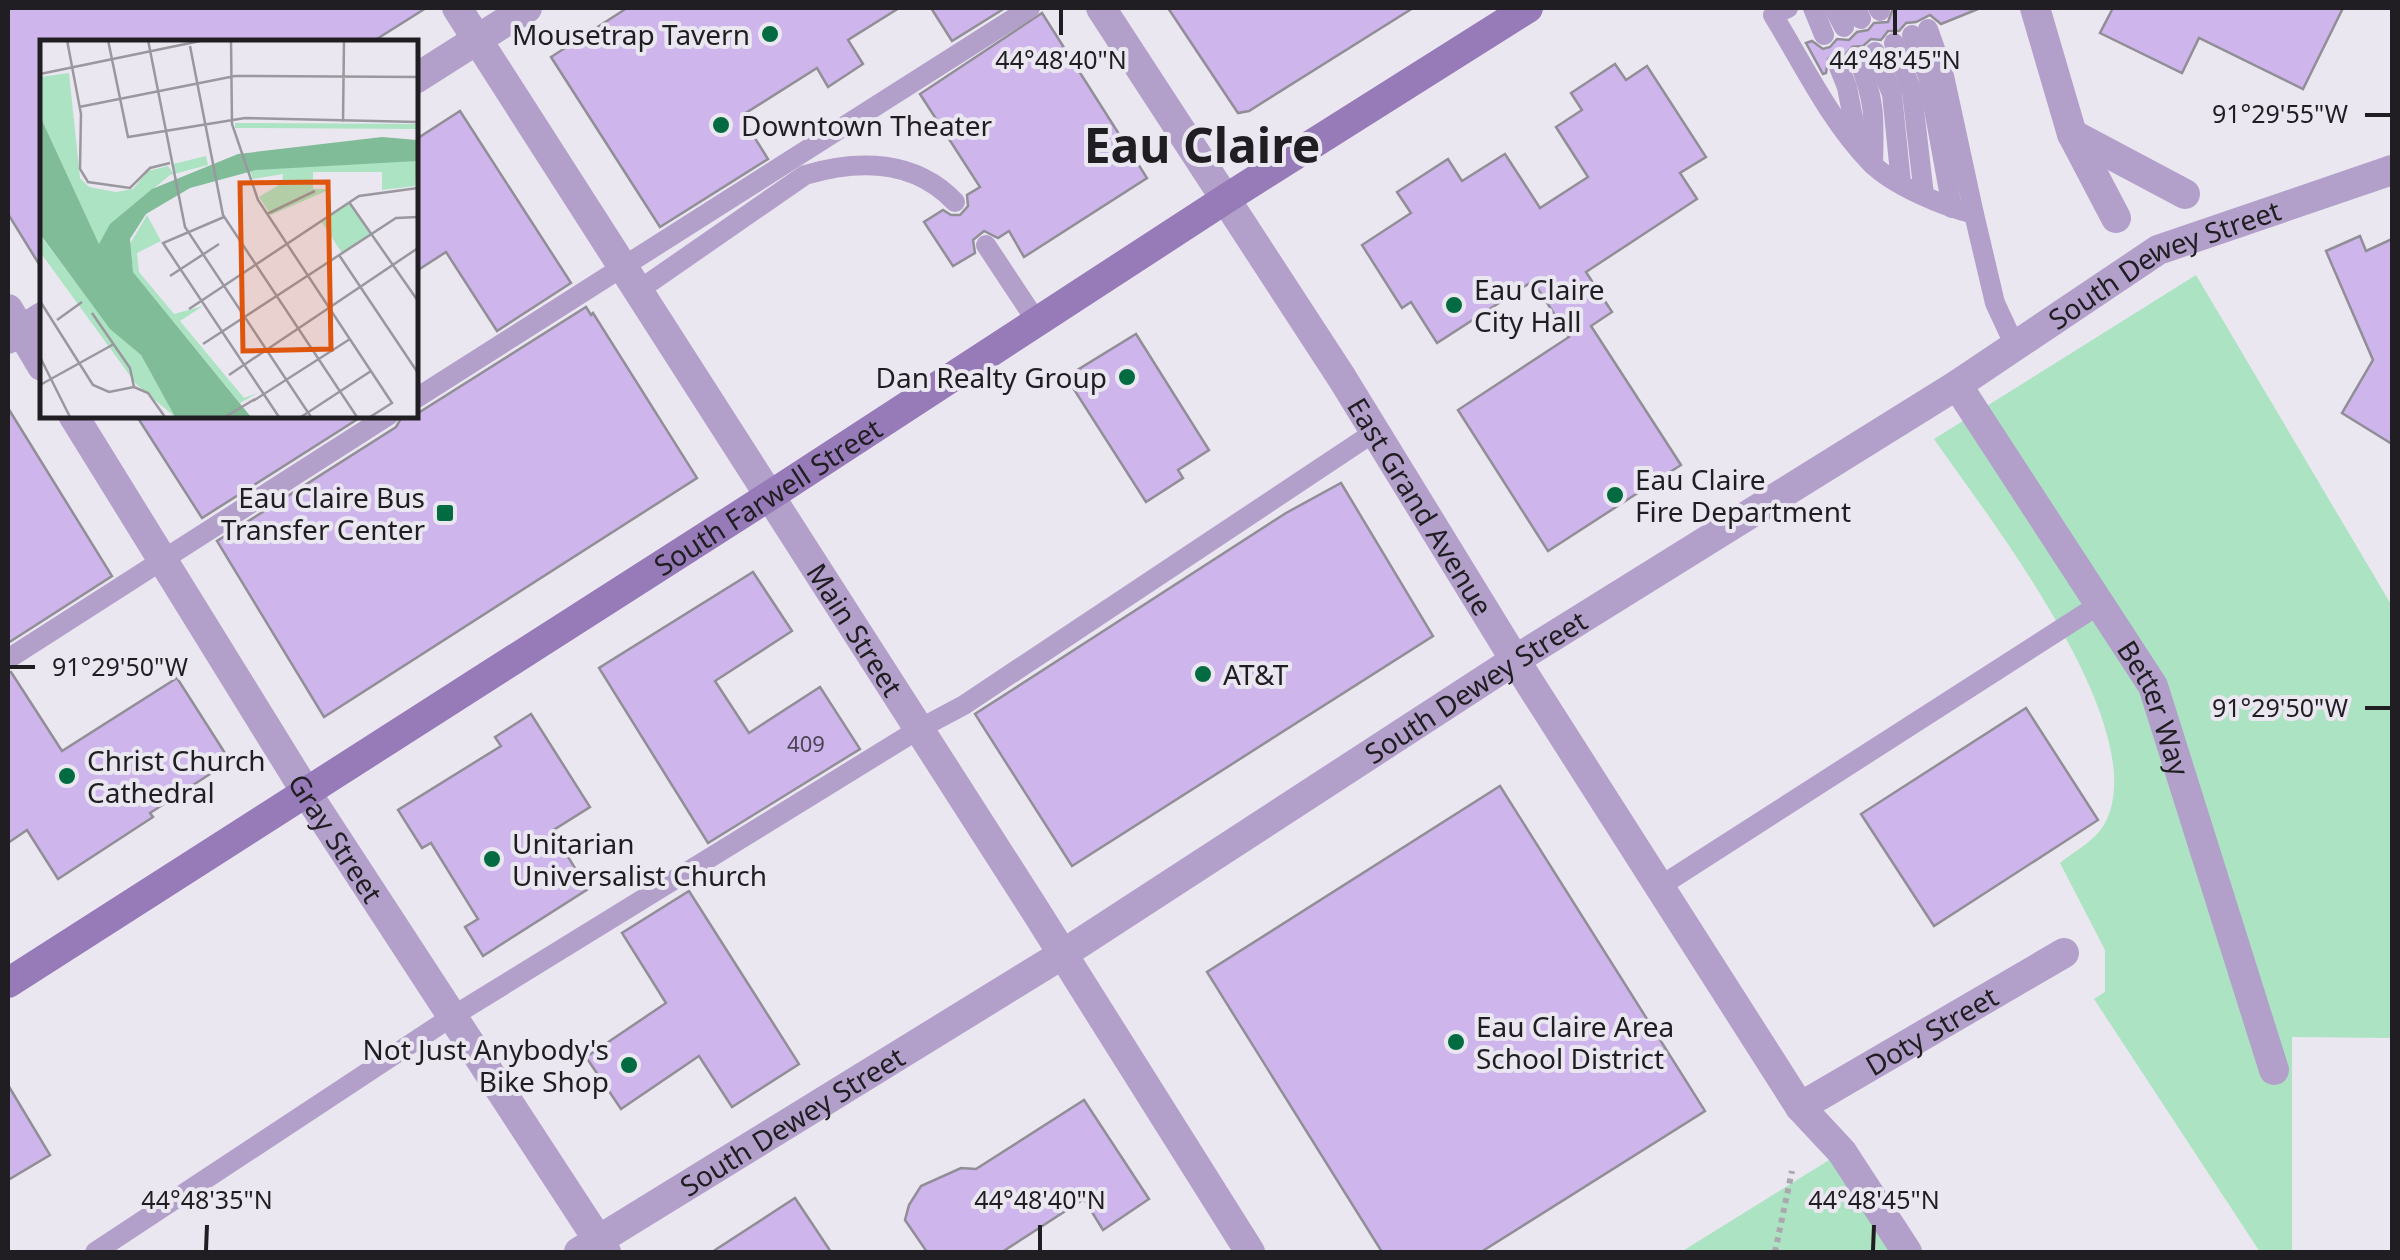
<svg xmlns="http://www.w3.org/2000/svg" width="2400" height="1260" font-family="'Noto Sans',sans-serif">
	<rect width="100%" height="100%" fill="#ebe7f1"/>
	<g fill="#ace3c2">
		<path d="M2196 275 2392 606V1038L2292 1037V1252H2260L2094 999 2105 992V950L2060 863C2075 851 2096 840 2105 823 2155 728 1987 516 1934 439Z"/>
		<polygon points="1842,1152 1907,1252 1681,1252"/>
	</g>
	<g fill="#ceb6ed" stroke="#928e97" stroke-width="2.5">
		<polygon points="8,8 426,8 372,42 42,42 42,269 8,214"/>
		<polygon points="627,8 899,8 848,40 863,64 828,87 817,68 741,116 768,159 660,227 551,57"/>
		<polygon points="931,8 1005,8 952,41"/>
		<polygon points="1168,8 1413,8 1249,111 1238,113"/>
		<polygon points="1893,8 1978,9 1941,24 1930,15 1916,22 1906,23 1899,31 1888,31 1881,40 1871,39 1863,46 1852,47 1845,55 1833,55 1828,59 1826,73 1823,74 1806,43 1812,41 1823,49 1830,47 1837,39 1849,40 1857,32 1868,30 1874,23 1888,22"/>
		<polygon points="2113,8 2343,8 2303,89 2199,38 2182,73 2100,33"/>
		<polygon points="1042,13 1147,178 1024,257 1009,231 998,238 984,231 973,240 975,253 953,266 924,222 943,210 951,215 960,215 968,206 967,195 980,187 920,94"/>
		<polygon points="1615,64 1626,80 1647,66 1706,157 1680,173 1697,199 1586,272 1612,312 1591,326 1681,465 1548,551 1458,410 1569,337 1533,281 1437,343 1411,302 1402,308 1362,245 1411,213 1397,192 1448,159 1462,181 1505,154 1540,208 1588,177 1556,127 1582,110 1571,93"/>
		<polygon points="460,111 571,283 497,331 446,252 415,272 415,140"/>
		<polygon points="2360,236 2366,251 2392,239 2392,444 2342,413 2373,360 2326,251"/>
		<polygon points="586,307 591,315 593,313 697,478 324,717 217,541 396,427 403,415 415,415"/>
		<polygon points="1136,334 1209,450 1178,470 1183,478 1146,502 1066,377"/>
		<polygon points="8,408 112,576 8,643"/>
		<polygon points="136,415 364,415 202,518"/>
		<polygon points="1341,483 1433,636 1072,866 975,714 1286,513"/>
		<polygon points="753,572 792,631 715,681 749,733 820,687 860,749 708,843 599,668"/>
		<polygon points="11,672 62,751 177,678 230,761 150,813 153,817 58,879 27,830 8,843 8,673"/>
		<polygon points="2026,708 2098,820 1934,926 1861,814"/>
		<polygon points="531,714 590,807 552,831 588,889 483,956 465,927 478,919 431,843 422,848 398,810 501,746 495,737"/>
		<polygon points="1500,786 1705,1111 1481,1252 1382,1252 1207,972"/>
		<polygon points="689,891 799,1064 732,1107 699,1056 621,1109 586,1057 666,1003 622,933"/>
		<polygon points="8,1085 50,1155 8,1180"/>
		<polygon points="1084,1100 1149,1199 1103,1230 1084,1199 1002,1252 927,1252 905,1220 909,1205 921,1186 961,1168 976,1169"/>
		<polygon points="795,1198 831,1252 712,1252"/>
	</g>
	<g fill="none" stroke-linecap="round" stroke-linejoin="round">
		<polyline stroke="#aba7af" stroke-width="6" stroke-dasharray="5 5" stroke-linecap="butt" points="1775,1252 1792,1171"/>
		<g stroke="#b2a0ca" stroke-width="20">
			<path d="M1788 8 1773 15C1803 64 1830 121 1871 163 1894 186 1943 206 1974 214L1995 303 2015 346"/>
			<polyline points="1813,8 1824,35"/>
			<polyline points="1834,8 1844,27"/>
			<polyline points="1855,8 1861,19"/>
			<polyline points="1878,8 1880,11"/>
			<polyline points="1928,29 1943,71 1974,214"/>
			<polyline points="1912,35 1928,76 1952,208"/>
			<polyline points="1894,43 1912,92 1924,195"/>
			<polyline points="1875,52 1892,94 1901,183"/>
			<path d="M1858 59C1876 101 1874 121 1873 165"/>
			<polyline points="1839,67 1847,87 1858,144"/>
			<polyline points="986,245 1037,322"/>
			<path d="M639 290 805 175C859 159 915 160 955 202"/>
			<polyline points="415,399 1030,8"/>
			<polyline points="8,659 389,415"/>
			<polyline points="1659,887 2100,604"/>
			<polyline points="95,1252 453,1016 919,729 964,705 1376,431"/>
		</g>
		<g stroke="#b2a0ca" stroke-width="30">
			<polyline points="2035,8 2072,134 2116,218"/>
			<polyline points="2072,134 2185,194"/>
		</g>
		<g stroke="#b2a0ca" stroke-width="30">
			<path id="s1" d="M1101 8 1342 378 1515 660 1800 1107 1842 1152 1907 1252"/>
			<polyline points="8,309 42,366"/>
			<path id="s2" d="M1957 385 2153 686 2274 1070"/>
			<path id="s3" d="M73 415 306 792 606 1252"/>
			<path id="s4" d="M1800 1107 2064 953"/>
			<path id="s5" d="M579 1252 1063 954 1515 660 1957 385 2158 250 2392 170"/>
		</g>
		<g stroke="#b2a0ca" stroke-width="30">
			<path id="s6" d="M457 8 1035 910 1250 1252"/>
			<polyline points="415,79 527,8"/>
			<polyline points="8,339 42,317"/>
		</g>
		<path stroke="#977bb8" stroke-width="30" id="s7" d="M8 983 771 495 1227 198 1528 8"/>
	</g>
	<path fill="none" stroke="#201e22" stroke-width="4" d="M1061 35V10M1895 35V10M2365 115H2390M10 667H35M2365 708H2390M206 1250 207 1225M1040 1250V1225M1873 1250 1874 1225"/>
	<g fill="#026b41" stroke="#ebe7f1" stroke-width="4">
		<circle cx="770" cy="34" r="10"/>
		<circle cx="721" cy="125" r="10"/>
		<circle cx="1454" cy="305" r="10"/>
		<circle cx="1127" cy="377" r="10"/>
		<circle cx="1615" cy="495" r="10"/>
		<rect x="435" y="503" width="20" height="20" rx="5"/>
		<circle cx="1203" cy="674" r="10"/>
		<circle cx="67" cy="776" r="10"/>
		<circle cx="492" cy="859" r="10"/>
		<circle cx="1456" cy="1042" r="10"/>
		<circle cx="629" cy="1065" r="10"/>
	</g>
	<g text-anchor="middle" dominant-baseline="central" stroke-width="8" stroke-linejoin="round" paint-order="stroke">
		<g font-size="22" fill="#4c4455">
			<text x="806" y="743">409</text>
		</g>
		<g font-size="28" fill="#201e22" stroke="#ebe7f1" text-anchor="start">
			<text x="750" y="34" text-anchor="end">Mousetrap Tavern</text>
			<text x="741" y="125">Downtown Theater</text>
			<text x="1474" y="289">Eau Claire<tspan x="1474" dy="32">City Hall</tspan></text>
			<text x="1107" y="377" text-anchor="end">Dan Realty Group</text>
			<text x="1635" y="479">Eau Claire<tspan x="1635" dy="32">Fire Department</tspan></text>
			<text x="425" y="497" text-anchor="end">Eau Claire Bus<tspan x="425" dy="32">Transfer Center</tspan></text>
			<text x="1223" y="674">AT&amp;T</text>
			<text x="87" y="760">Christ Church<tspan x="87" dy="32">Cathedral</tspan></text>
			<text x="512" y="843">Unitarian<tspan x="512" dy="32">Universalist Church</tspan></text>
			<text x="1476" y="1026">Eau Claire Area<tspan x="1476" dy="32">School District</tspan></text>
			<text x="609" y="1049" text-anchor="end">Not Just Anybody's<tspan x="609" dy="32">Bike Shop</tspan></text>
		</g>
		<g font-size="28" fill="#201e22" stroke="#ebe7f1">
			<text stroke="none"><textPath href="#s5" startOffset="1870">South Dewey Street</textPath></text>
			<text stroke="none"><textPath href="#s7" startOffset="902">South Farwell Street</textPath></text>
			<text stroke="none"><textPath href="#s1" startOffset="592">East Grand Avenue</textPath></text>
			<text stroke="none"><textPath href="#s6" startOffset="738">Main Street</textPath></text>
			<text stroke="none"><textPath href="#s5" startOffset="1060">South Dewey Street</textPath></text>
			<text stroke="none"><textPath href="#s2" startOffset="380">Better Way</textPath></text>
			<text stroke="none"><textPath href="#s3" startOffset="498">Gray Street</textPath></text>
			<text stroke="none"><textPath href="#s4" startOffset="152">Doty Street</textPath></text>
			<text stroke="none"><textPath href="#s5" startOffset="250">South Dewey Street</textPath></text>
		</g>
		<g font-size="48" font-weight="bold" fill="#201e22" stroke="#ebe7f1">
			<text x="1202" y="144">Eau Claire</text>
		</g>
	</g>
	<g transform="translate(40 40)">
		<rect width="378" height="378" fill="#ebe7f1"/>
		<path d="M29 33 40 138 49 147 76 152 93 149 108 131 128 126 133 133V124L166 116 168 125 130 135 74 181 59 204 0 76V37ZM195 83 377 84 378 89 195 88ZM377 121 375 146 342 150V132H273V149H291L231 175 219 157 242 143 243 134 213 139 210 131 265 122ZM309 162 331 193 302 213 281 181ZM107 175 121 201 97 213 99 232 134 274 163 266 140 281 204 358 218 353 200 363 93 232 90 204ZM0 195 70 288 101 315 135 377 96 344 0 212Z" fill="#ace3c2"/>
		<path d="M0 76 59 204 70 184 112 149 198 114 342 97 377 100V121L216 130 150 148 106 174 90 199 93 232 211 377H135L101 315 70 289 0 194Z" fill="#80bc98"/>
		<path fill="none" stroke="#9a979e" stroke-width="2.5" d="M27 0 41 74 40 129 48 142 90 148 110 128 130 123M68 0 88 97 205 78 378 82M108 0 145 187 271 377M191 0 192 84 218 160 352 363 330 377M150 6 183 175 317 377M0 34 165 0M39 67 195 36 378 37M303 82 304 0M309 162 378 261M227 174 275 151M184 177 123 203 239 377M299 215 378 333M130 236 179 204M0 261 53 345 69 352 94 347M149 269 319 156 378 148M52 273 90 328 94 347M17 280 42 262M163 304 356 178 378 177M0 317 30 377M189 335 378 208M0 345 74 304M94 347 108 353 125 377M213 361 310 299M185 377 215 359M261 377 331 331"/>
		<path fill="#de560d" fill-opacity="0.15" stroke="#de560d" stroke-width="5" d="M288 142 291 309 203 311 200 143Z"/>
		<rect width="378" height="378" fill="none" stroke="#201e22" stroke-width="5"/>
	</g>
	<g font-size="25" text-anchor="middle" fill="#201e22" stroke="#ebe7f1" stroke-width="8" stroke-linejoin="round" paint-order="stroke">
		<text x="1061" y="69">44°48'40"N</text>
		<text x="1895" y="69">44°48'45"N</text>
		<text x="2280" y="123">91°29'55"W</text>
		<text x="120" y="676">91°29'50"W</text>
		<text x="2280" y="717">91°29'50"W</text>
		<text x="207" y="1209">44°48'35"N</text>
		<text x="1040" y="1209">44°48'40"N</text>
		<text x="1874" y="1209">44°48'45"N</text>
	</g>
	<rect width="2400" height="1260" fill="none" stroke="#201e22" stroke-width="20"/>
</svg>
